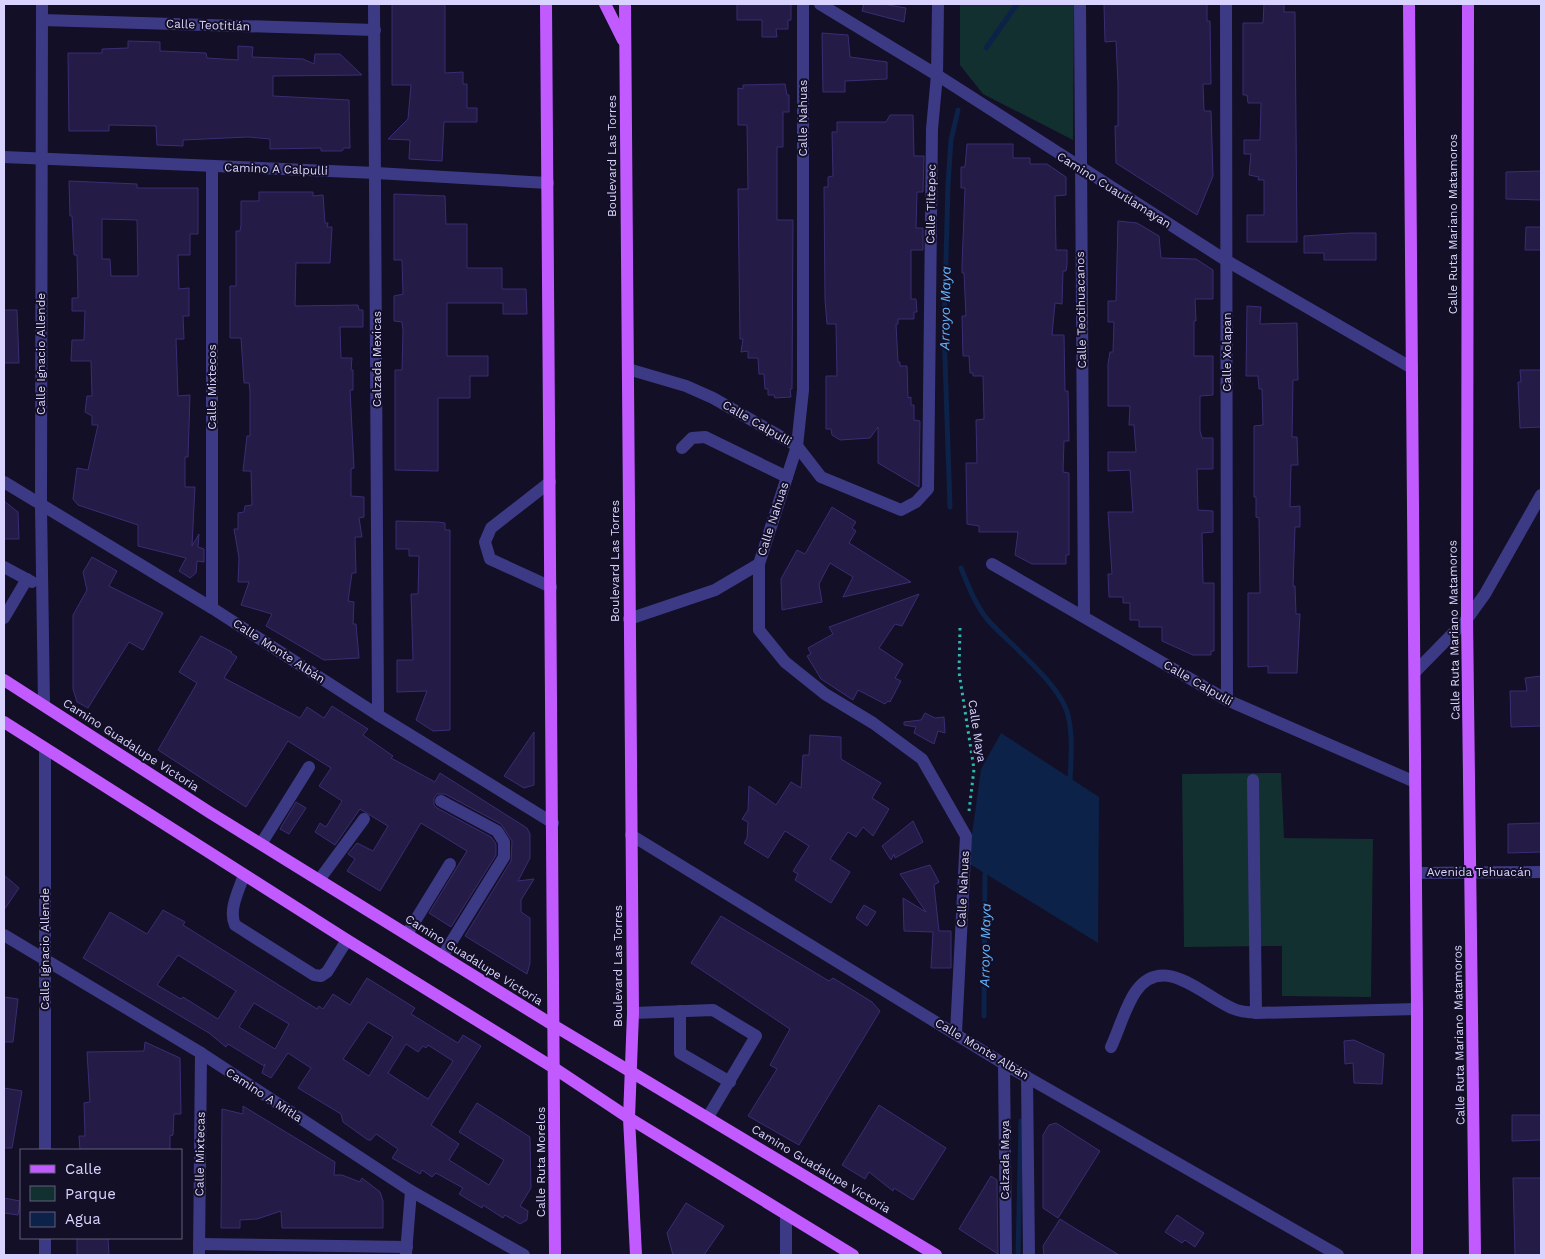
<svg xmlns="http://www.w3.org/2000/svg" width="1545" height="1259" font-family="'Work Sans',sans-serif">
	<rect width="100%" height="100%" fill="#130f26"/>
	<g fill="#12302f">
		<polygon points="960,4 1074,4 1073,140 983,94 960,65"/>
		<polygon points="1281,773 1284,838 1373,839 1371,997 1282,996 1282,946 1184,947 1182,774"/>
	</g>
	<polygon fill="#0c2248" points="1001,733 1099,797 1098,943 968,863 981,769"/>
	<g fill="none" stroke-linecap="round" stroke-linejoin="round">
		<g stroke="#0c2248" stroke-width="5">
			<polyline points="986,48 1017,4"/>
			<polyline points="950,507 944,330 948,185 951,140 958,110"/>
			<path d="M961 568C968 585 975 604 987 619 1009 644 1060 683 1068 715 1073 736 1071 758 1070 780"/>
			<polyline points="984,1016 985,874"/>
			<polyline points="1018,1255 1021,1121"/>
		</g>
	</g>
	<g fill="#241b47" stroke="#3b2d73" fill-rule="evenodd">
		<polygon points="392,4 445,4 445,73 463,72 463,84 467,84 467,108 477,108 477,122 444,122 442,161 409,159 410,140 388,139 408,119 411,85 392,85"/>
		<polygon points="737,4 791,4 791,20 788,20 788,29 776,29 777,37 762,37 762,20 737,20"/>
		<polygon points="864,4 883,4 906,8 904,22 862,11"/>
		<polygon points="1104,4 1207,4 1207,21 1210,21 1211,84 1203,84 1204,111 1211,111 1213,176 1197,215 1116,163 1115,126 1118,126 1118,84 1116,41 1105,42"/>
		<polygon points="1264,4 1284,4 1284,12 1295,12 1297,242 1247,242 1247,215 1264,215 1264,180 1258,180 1259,177 1249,175 1251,154 1244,154 1244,140 1260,140 1261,103 1248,103 1247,95 1243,95 1243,23 1263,23"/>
		<polygon points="822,33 848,35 850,57 887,62 887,79 845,81 845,92 823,92"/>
		<polygon points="128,41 160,42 160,51 206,53 207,58 238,60 238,46 253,47 252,57 303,59 314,64 315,54 340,54 362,75 273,76 273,96 349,100 350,148 344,148 342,151 321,151 321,148 270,149 270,139 248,137 183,140 183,146 157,145 156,126 109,125 109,131 69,131 68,53 102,53 102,49 128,48"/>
		<polygon points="785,84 787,95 789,95 789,112 783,112 783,147 777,147 777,220 793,220 792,389 790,389 791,397 775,398 774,395 768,395 768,389 765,389 764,374 759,374 758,358 748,358 748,351 741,352 743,339 740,339 738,189 748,189 747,125 738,125 738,88 743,89 743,85"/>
		<polygon points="890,115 913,115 914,156 924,156 923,192 917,192 916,228 923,228 923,250 911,250 911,299 916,299 917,312 914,312 914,319 898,319 898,324 896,324 898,362 900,362 900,366 907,366 908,398 911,397 911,405 914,405 914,420 920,421 919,487 878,463 878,427 870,438 840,440 832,435 831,429 826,429 826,376 837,376 836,324 827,324 825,300 824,187 828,187 828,177 833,176 832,132 837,132 837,122 886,122"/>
		<polygon points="967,144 1013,144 1013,158 1030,158 1030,164 1047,164 1066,177 1066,195 1055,196 1056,250 1067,250 1067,265 1066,271 1063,271 1062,304 1055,303 1052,335 1064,335 1065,391 1068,391 1069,441 1064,441 1063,472 1069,473 1069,555 1066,555 1066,564 1032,564 1015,555 1018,532 979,532 979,526 967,524 966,463 977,463 976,420 984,419 983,376 973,376 973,373 970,373 969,356 963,356 962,316 966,316 964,273 962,273 962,266 965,188 961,188 961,167 965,167"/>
		<polygon points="1541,171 1541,200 1506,199 1506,172"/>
		<path d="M69 181 137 184V188H198V234H190V255H178L179 289 189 288V316H183L184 339H176L178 396 190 395 188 457H185V487H195L192 546 199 534 198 547 204 549V562L197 561 196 573 190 578 179 571 186 558 138 546V525L78 505 73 499 77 468 88 470 98 425H92V416L85 412 87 396H92L91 361H71L72 340H84L85 311H72V298H78L77 255H74L72 216H70ZM102 219 137 220 138 276H111L110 259H102Z"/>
		<polygon points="259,192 313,192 313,196 323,195 325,223 328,223 327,227 332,227 330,263 296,263 295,306 358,305 359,310 363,310 363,327 340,327 341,358 352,358 351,370 353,370 353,390 350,390 354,468 351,469 351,496 364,497 364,517 359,518 362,537 355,537 356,573 352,573 348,601 354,602 353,624 356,624 359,658 324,660 266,626 272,614 241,605 249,582 238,582 239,558 234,529 238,529 238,513 244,512 245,506 252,505 251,471 243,471 247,436 250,436 250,391 249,383 244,383 241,338 230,338 230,286 236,286 236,231 240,231 241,225 241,201 259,201"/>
		<polygon points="394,194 445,196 446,224 467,224 467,268 502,268 502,289 526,289 527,314 503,314 503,303 447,303 447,356 488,356 488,376 470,376 470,398 438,398 438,471 395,470 395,370 402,370 403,331 402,322 394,321 394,296 403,294 402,260 394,260"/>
		<polygon points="1118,221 1137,223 1159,236 1161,258 1196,259 1213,270 1213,299 1195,299 1196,321 1194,321 1194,356 1213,356 1213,395 1200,396 1200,431 1202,438 1213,438 1213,469 1197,469 1198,510 1213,511 1213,532 1202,533 1203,583 1214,583 1214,651 1211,651 1211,655 1193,655 1162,641 1162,627 1139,627 1139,620 1130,620 1130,603 1123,603 1123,597 1109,597 1108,574 1112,574 1108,512 1133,512 1130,470 1108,471 1108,452 1136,452 1134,425 1129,425 1130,406 1108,406 1108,364 1110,352 1113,352 1114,322 1108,322 1108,301 1116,301"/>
		<polygon points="1526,227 1541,227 1541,250 1525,250"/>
		<polygon points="1351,233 1376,233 1376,260 1324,260 1324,253 1304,253 1304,236"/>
		<polygon points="1247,306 1261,307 1260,324 1297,323 1298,380 1293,380 1292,437 1297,437 1298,465 1291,465 1290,507 1300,506 1300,527 1295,527 1293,586 1295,586 1296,614 1300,614 1297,673 1268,673 1268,666 1248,667 1248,593 1260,593 1259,518 1256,517 1256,497 1254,497 1254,426 1263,425 1262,389 1259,389 1258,376 1246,376"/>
		<polygon points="4,310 17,310 19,363 4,363"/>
		<polygon points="1520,370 1541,370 1541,427 1520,428 1518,382 1521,382"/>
		<polygon points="4,501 18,512 19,539 4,539"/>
		<polygon points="832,507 856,522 852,528 856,531 849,543 911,582 843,597 853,577 830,563 819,584 822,602 782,610 781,579 797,550 805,554"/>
		<polygon points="396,521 438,522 445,523 445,530 450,530 450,730 433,731 416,720 427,691 397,692 397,660 413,660 411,594 418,594 419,556 409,556 409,549 396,549"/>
		<polygon points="92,557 117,571 109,586 163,613 143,650 129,642 88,708 77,702 73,689 73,615 87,590 83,572"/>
		<polygon points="919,594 902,626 895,624 879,648 903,664 895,678 901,681 890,702 888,701 885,704 858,690 853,700 821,679 807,656 811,654 808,648 833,634 829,627"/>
		<polygon points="201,636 232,652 231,653 237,657 224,678 300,718 307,707 324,718 332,706 368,729 363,735 393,756 391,758 435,782 440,773 527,828 530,834 530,858 518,881 534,879 521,900 521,912 530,918 530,963 527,974 465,936 511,861 512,841 501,824 445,794 437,794 434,798 434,805 437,808 491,837 496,844 496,855 451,927 429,913 467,851 421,823 380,891 347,871 355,859 348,854 357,843 373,851 388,826 360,809 335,845 315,832 320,823 326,827 342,801 319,786 331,768 288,741 246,807 158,750 197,683 179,672"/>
		<polygon points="1541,676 1541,726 1511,727 1510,691 1527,691 1525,678"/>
		<polygon points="925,713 935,718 944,717 945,733 938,731 934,744 914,733 916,727 904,725 904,722 921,720"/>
		<polygon points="534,732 534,785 524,788 504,776"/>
		<polygon points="810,735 841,737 841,759 881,783 872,798 889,809 873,836 863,827 856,837 848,832 830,859 850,872 831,903 795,880 798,874 793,871 809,846 785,831 768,858 744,843 747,838 748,822 742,819 748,810 749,786 776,805 791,782 801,788 803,755 809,755"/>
		<polygon points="296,802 306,808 289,834 280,829"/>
		<polygon points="913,821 923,842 895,858 894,854 891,860 882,846"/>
		<polygon points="1541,823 1541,852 1508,853 1508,824"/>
		<polygon points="930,865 939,882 934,885 939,931 951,931 951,968 931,968 933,932 904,931 903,898 926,912 900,874"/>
		<polygon points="4,875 19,888 4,910"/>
		<polygon points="864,905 876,912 867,926 856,918"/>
		<path d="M163 910 185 922 183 925 317 1009 319 1006 323 1009 333 994 350 1005 367 978 415 1008 411 1014 458 1043 463 1035 481 1046 431 1125 459 1144 449 1160 489 1185 504 1160 459 1132 477 1103 530 1137 531 1188 520 1206 528 1211 527 1220 520 1224 505 1215 503 1218 483 1205 482 1208 459 1194 463 1188 436 1173 432 1177 422 1170 420 1174 392 1158 398 1149 376 1134 371 1140H368L343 1122 341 1114 298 1088 311 1068 288 1053 271 1078 262 1073 265 1064 264 1066 228 1044 226 1047 209 1033 83 958 110 912 147 934ZM178 955 236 991 218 1019 183 997 181 999 157 985ZM254 1003 289 1024 275 1049 239 1027ZM368 1022 393 1037 369 1076 343 1059ZM406 1044 418 1052 423 1046 426 1048 428 1045 453 1061 428 1099 388 1073Z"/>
		<polygon points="721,916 829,981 833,978 872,1002 880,1011 799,1145 748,1116 777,1069 770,1065 790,1029 691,963"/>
		<polygon points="4,997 18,999 13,1042 4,1042"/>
		<polygon points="1354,1040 1384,1054 1382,1084 1354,1083 1353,1063 1345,1064 1344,1041"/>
		<polygon points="145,1042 180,1058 181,1114 174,1114 173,1135 170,1136 170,1150 80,1150 79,1136 85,1136 84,1103 90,1102 87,1052 144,1051"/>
		<polygon points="4,1088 22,1091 12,1148 4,1148"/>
		<polygon points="879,1105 946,1148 913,1200 894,1188 893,1191 869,1172 865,1179 842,1165"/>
		<polygon points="243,1106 335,1162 334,1175 342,1175 360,1182 362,1178 380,1192 383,1201 383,1228 282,1228 281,1211 257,1219 240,1220 240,1228 221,1228 222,1109 243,1114"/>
		<polygon points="1512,1115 1541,1115 1541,1140 1512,1141"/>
		<polygon points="1056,1123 1100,1151 1058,1218 1043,1208 1043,1135 1049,1125"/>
		<polygon points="991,1176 997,1180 998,1254 959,1229"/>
		<polygon points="1513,1178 1541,1178 1541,1255 1515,1255"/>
		<polygon points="4,1198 20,1201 18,1215 4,1213"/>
		<polygon points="686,1203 724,1226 704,1255 673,1255 667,1233"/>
		<polygon points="1177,1215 1204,1233 1195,1247 1185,1240 1182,1243 1165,1232"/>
		<polygon points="1060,1219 1076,1229 1119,1255 1044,1255 1043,1246"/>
		<polygon points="77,1238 108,1238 109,1255 77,1255"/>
	</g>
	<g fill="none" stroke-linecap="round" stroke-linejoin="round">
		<polyline stroke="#2fb8b0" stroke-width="3" stroke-dasharray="2.5 4" stroke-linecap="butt" points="960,628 959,672 974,769 969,811"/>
		<g stroke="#3d3a85" stroke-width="12">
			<polyline points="42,4 41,506 44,705"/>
			<polyline points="374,4 378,715"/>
			<polyline points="803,4 803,390 797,446 759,564 759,630 785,662 825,694 873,723 922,759 966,836 956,1033"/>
			<polyline points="820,4 937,75 1227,261 1412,368"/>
			<polyline points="1080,4 1084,616"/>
			<polyline points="1226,4 1227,700"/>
			<polyline points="42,20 375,30"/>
			<polyline points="4,157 376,173 548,183"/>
			<polyline points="212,166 212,608"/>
			<polyline points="628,369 686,386 713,398 797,446 821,477 901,510 916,502 928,489 932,129 937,75 938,4"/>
			<polyline points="682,448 692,438 705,437 787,477"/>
			<polyline points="4,482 212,608 378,715 553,823"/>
			<polyline points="550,482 491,528 485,542 490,559 551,587"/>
			<polyline points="992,564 1227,700 1415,782"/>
			<polyline points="4,567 32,582"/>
			<polyline points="4,618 27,579"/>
			<polyline points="629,619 715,590 759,564"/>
			<polyline points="1415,672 1467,619 1485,594 1541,495"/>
			<polyline points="45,749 45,1150"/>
			<polyline points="1253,780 1256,1013"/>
			<polyline points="441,801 497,831 504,842 504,857 442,957"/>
			<polyline points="631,835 1004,1064 1338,1255"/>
			<polyline points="261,844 309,767"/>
			<polyline points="1416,873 1541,872"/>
			<path d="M244 875C239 890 228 910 235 925L314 975 321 976 327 972 347 940"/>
			<polyline points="319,880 364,819"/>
			<polyline points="407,934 450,864"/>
			<polyline points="4,935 201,1053 411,1191 524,1255"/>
			<polyline points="680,1011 680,1053 730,1082"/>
			<polyline points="633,1013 713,1010 756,1036 708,1117"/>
			<path d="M1111 1047C1119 1030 1125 1007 1136 991 1164 952 1204 997 1234 1009 1240 1012 1249 1012 1256 1013L1417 1009"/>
			<polyline points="1004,1064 1006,1255"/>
			<polyline points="1027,1077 1029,1255"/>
			<polyline points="786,1214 786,1255"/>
			<polyline points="45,1238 45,1255"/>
			<polyline points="199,1244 407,1247"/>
			<polyline points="406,1253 411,1191"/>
			<polyline points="199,1255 201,1053"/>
		</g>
		<g stroke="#c25bff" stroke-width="12">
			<polyline points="546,4 555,1255"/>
			<polyline points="605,4 623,40"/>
			<polyline points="625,4 633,1013 629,1118 636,1255"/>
			<polyline points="1409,4 1417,1009 1417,1255"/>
			<polyline points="1468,4 1467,619 1475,1255"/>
			<polyline points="4,680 209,812 553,1025 936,1255"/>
			<polyline points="4,722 347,940 554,1068 629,1118 853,1255"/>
		</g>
	</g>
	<g text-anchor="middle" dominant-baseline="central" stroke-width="4" stroke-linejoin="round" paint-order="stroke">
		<g font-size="12" fill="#d9d4ff" stroke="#130f26">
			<text transform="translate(208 25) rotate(2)">Calle Teotitlán</text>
			<text transform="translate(803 118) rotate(-90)">Calle Nahuas</text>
			<text transform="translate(612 156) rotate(-90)">Boulevard Las Torres</text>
			<text transform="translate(276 169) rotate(2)">Camino A Calpulli</text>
			<text transform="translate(1114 190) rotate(32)">Camino Cuautlamayan</text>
			<text transform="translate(931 204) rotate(-89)">Calle Tiltepec</text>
			<text transform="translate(1453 224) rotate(-90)">Calle Ruta Mariano Matamoros</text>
			<text transform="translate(1081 310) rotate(-91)">Calle Teotihuacanos</text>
			<text transform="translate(1227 352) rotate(-90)">Calle Xolapan</text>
			<text transform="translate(41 354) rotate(-90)">Calle Ignacio Allende</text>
			<text transform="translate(377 359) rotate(-90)">Calzada Mexicas</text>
			<text transform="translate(212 387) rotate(-90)">Calle Mixtecos</text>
			<text transform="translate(757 423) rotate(30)">Calle Calpulli</text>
			<text transform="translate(773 519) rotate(-72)">Calle Nahuas</text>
			<text transform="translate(615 561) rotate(-90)">Boulevard Las Torres</text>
			<text transform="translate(1454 630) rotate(-91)">Calle Ruta Mariano Matamoros</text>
			<text transform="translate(279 651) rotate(33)">Calle Monte Albán</text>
			<text transform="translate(1198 683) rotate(30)">Calle Calpulli</text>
			<text transform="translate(977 731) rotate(81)">Calle Maya</text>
			<text transform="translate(131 745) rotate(33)">Camino Guadalupe Victoria</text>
			<text x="1479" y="872">Avenida Tehuacán</text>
			<text transform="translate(963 889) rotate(-87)">Calle Nahuas</text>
			<text transform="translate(45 949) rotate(-90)">Calle Ignacio Allende</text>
			<text transform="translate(474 960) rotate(32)">Camino Guadalupe Victoria</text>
			<text transform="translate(618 966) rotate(-90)">Boulevard Las Torres</text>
			<text transform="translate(1459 1035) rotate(-91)">Calle Ruta Mariano Matamoros</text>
			<text transform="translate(982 1049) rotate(31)">Calle Monte Albán</text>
			<text transform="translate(264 1095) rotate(33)">Camino A Mitla</text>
			<text transform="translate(200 1154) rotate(-89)">Calle Mixtecas</text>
			<text transform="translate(1005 1160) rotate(-90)">Calzada Maya</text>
			<text transform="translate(541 1162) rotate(-90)">Calle Ruta Morelos</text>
			<text transform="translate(821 1169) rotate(31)">Camino Guadalupe Victoria</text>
		</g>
		<g font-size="14" font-style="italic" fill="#62b6ff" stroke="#130f26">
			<text transform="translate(945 308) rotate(-89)">Arroyo Maya</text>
			<text transform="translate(985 945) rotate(-89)">Arroyo Maya</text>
		</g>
	</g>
	<rect width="1545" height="1259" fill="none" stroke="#d9d4ff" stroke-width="10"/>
	<rect x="20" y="1149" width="162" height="90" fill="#130f26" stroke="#625e7d"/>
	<rect x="30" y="1165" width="25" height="8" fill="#c25bff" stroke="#625e7d"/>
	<text x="65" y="1174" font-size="15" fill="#d9d4ff">Calle</text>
	<rect x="30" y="1186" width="25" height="15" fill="#12302f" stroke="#625e7d"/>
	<text x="65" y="1199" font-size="15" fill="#d9d4ff">Parque</text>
	<rect x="30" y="1212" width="25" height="15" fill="#0c2248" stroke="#625e7d"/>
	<text x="65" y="1224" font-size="15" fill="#d9d4ff">Agua</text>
</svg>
